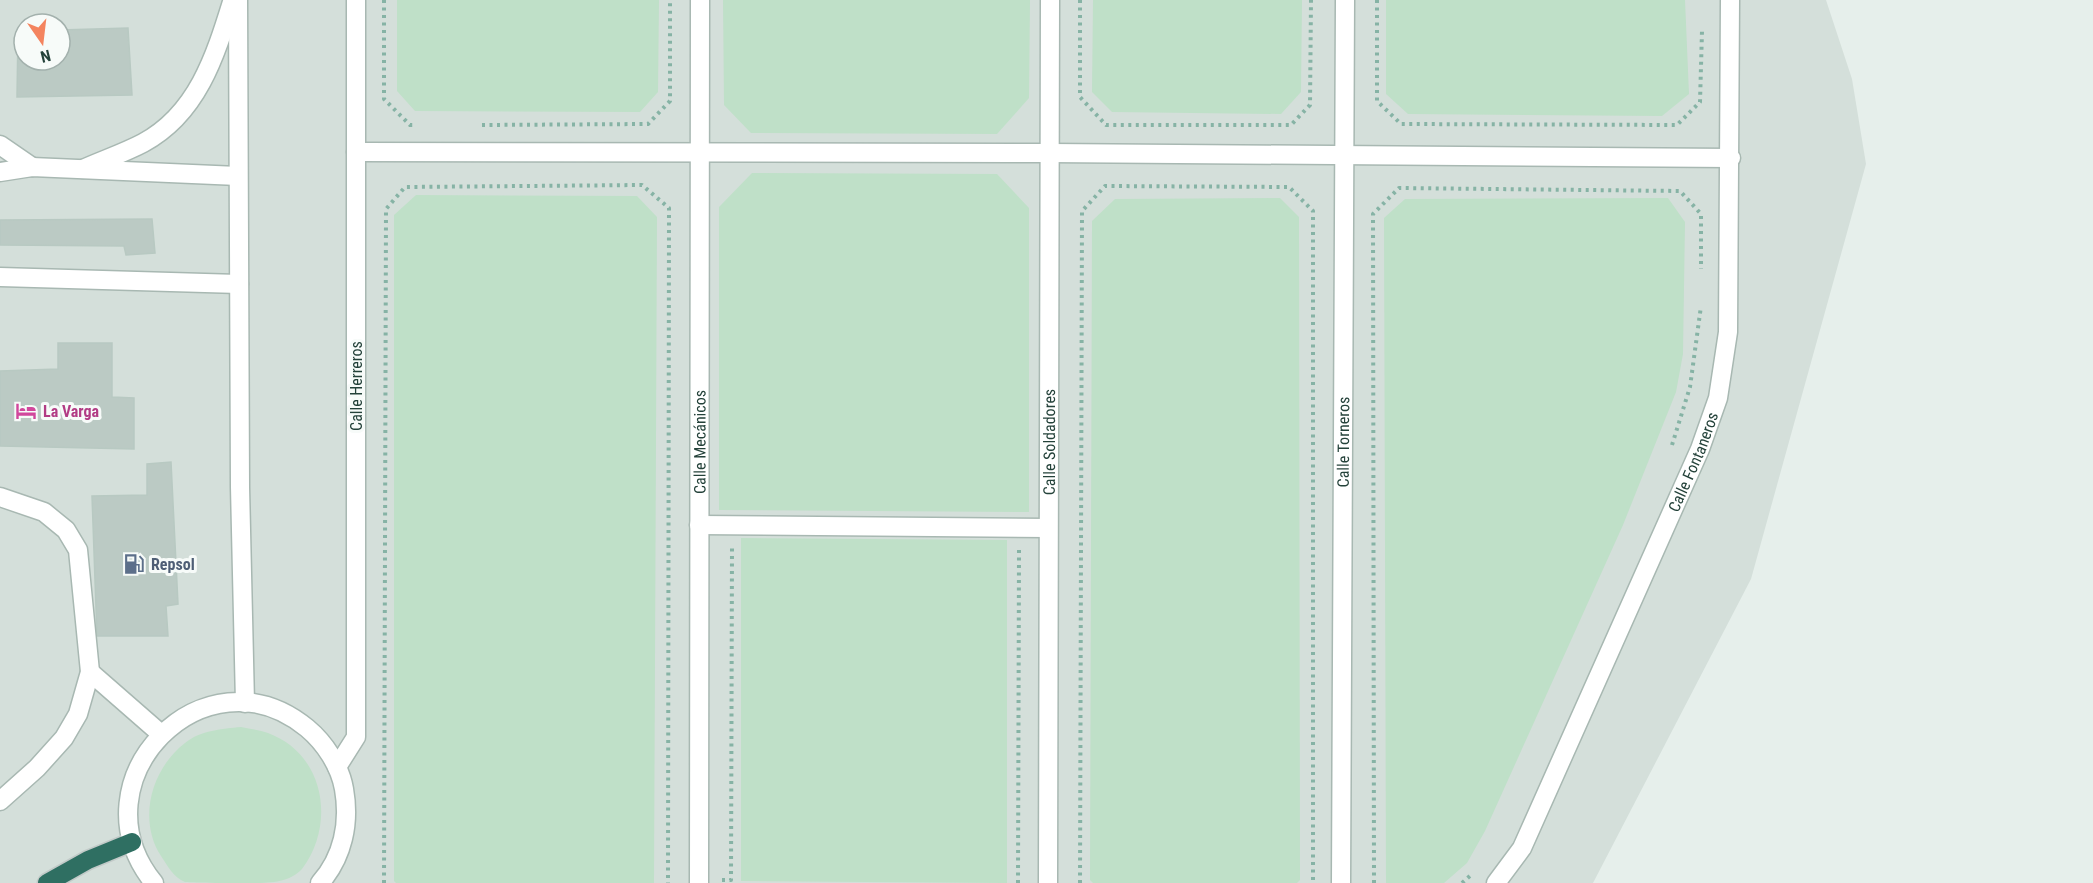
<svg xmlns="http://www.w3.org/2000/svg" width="2093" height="883" font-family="'Roboto Condensed',sans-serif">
	<rect width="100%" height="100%" fill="#e6efeb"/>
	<path fill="#d4dfda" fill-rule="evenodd" d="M0 0H1826L1852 79 1866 164 1751 579 1593 883H0ZM24 24H60V60H24Z"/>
	<g fill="#bfe0c8">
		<polygon points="397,0 659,0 658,92 640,112 415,111 397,91"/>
		<polygon points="723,0 1030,0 1029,98 997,134 751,133 724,105"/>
		<polygon points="1093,0 1302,0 1301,92 1281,114 1112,112 1092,92"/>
		<polygon points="1386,0 1685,0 1689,94 1662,116 1408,114 1386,94"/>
		<polygon points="752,173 997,174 1029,208 1029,512 719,510 719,207"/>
		<polygon points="416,195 637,196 657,217 654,883 396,883 394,881 394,215"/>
		<polygon points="1280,198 1299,217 1300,880 1297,883 1093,883 1090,880 1092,221 1115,199"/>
		<polygon points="1668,198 1685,222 1683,354 1676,392 1623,525 1485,831 1467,863 1444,883 1386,883 1384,218 1405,199"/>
		<polygon points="741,538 1007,540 1007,883 741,881"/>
		<path d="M241 727C250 729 260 730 268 733 325 754 336 824 302 869 289 883 269 883 249 883 236 883 194 883 185 882 174 878 167 865 161 856 137 819 152 768 185 743 201 730 222 729 241 727Z"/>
	</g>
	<g fill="#bbcac4" stroke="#b8c9c2" stroke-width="1.5">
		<polygon points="128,28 132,95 17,97 18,32 24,31 24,60 60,60 60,30"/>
		<polygon points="152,219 155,253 126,255 124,246 0,245 0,220"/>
		<polygon points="58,343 112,343 112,397 134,398 134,449 0,446 0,371 58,369"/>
		<polygon points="171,462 178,604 166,606 168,636 97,636 92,496 147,495 147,464"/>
	</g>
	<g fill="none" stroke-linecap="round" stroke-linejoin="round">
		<g stroke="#a8b8b2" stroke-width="21">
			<g id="minor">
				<polyline points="238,0 240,487 245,703"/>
				<polyline points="0,145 32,167"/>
				<polyline points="356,152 1050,153 1731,158"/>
				<path d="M83 169C103 160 124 153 143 143 197 114 215 57 232 2"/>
				<polyline points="0,172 32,167 238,176"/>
				<polyline points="0,277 239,284"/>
				<polyline points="0,497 44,512 66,530 78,550 90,672 78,714 64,738 37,768 0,801"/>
				<polyline points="699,525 1048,528"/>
				<polyline points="90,672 161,734"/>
				<polyline points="337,767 356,737 356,0"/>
				<path d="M154 883C71 781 205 644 307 728 325 743 340 766 344 789 350 823 343 857 320 883"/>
				<path id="s1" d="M699 883 700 0"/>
				<path id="s2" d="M1048 883 1050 0"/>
				<path id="s3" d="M1341 883 1345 0"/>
				<path id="s4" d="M1496 883 1522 848 1700 449 1718 398 1728 332 1730 0"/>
			</g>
		</g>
		<g stroke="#c2cac8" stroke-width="21">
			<polyline id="highway" points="47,883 88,860 132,842"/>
		</g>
		<g stroke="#86b3a5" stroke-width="4" stroke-dasharray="3 4.5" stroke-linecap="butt">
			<polyline points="384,0 384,99 410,125 414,125"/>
			<polyline points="1080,0 1080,97 1106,125 1291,125 1310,105 1311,0"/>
			<polyline points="1377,0 1377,101 1401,124 1677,125 1700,102 1702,31"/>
			<polyline points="482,125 648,124 670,101 670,0"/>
			<polyline points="1672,445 1690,387 1701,306"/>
			<polyline points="722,880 731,880 732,548"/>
			<polyline points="384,883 386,209 405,187 642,185 669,208 668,883"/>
			<polyline points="1018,883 1019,550"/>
			<polyline points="1080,883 1082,211 1105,186 1289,187 1313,211 1313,883"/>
			<polyline points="1374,883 1373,214 1399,188 1680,191 1701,214 1701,269"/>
			<polyline points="1462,883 1471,875"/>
		</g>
		<use href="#minor" stroke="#fff" stroke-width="18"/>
		<use href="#highway" stroke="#2f6f62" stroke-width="18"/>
	</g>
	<defs>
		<g id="hotel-bare" transform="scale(1.62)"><path d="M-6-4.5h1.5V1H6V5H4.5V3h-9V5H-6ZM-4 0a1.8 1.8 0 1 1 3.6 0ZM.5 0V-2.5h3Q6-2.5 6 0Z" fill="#d1479c" stroke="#f7fbf9" stroke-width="2.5" paint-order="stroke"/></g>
		<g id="fuel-bare" transform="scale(1.62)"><path d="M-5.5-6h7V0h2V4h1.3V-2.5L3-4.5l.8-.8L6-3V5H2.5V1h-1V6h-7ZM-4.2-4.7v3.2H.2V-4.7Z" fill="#5c6f8a" stroke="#f7fbf9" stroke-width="2.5" paint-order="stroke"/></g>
	</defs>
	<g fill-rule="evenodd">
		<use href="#hotel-bare" x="26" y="411"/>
		<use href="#fuel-bare" x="134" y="564"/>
	</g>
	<g text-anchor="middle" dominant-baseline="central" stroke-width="6" stroke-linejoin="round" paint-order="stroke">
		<g font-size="16" fill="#24423a" stroke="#f7fbf9">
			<text transform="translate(356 386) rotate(-90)">Calle Herreros</text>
			<text stroke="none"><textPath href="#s1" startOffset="441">Calle Mecánicos</textPath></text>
			<text stroke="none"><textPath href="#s2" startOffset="441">Calle Soldadores</textPath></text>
			<text stroke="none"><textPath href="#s3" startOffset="441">Calle Torneros</textPath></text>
			<text stroke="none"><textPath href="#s4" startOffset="466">Calle Fontaneros</textPath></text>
		</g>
		<g font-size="16" font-weight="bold" fill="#b23c85" stroke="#f7fbf9" text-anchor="start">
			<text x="43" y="411">La Varga</text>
		</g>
		<g font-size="16" font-weight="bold" fill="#4e5e75" stroke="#f7fbf9" text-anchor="start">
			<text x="151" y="564">Repsol</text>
		</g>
	</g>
	<g transform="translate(42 42) rotate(166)"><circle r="28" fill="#f7fbf9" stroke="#a3b1ad" stroke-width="1.5"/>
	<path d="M0-4.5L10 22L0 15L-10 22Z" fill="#f4845f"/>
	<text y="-9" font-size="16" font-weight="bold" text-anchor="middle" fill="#24423a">N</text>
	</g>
</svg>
